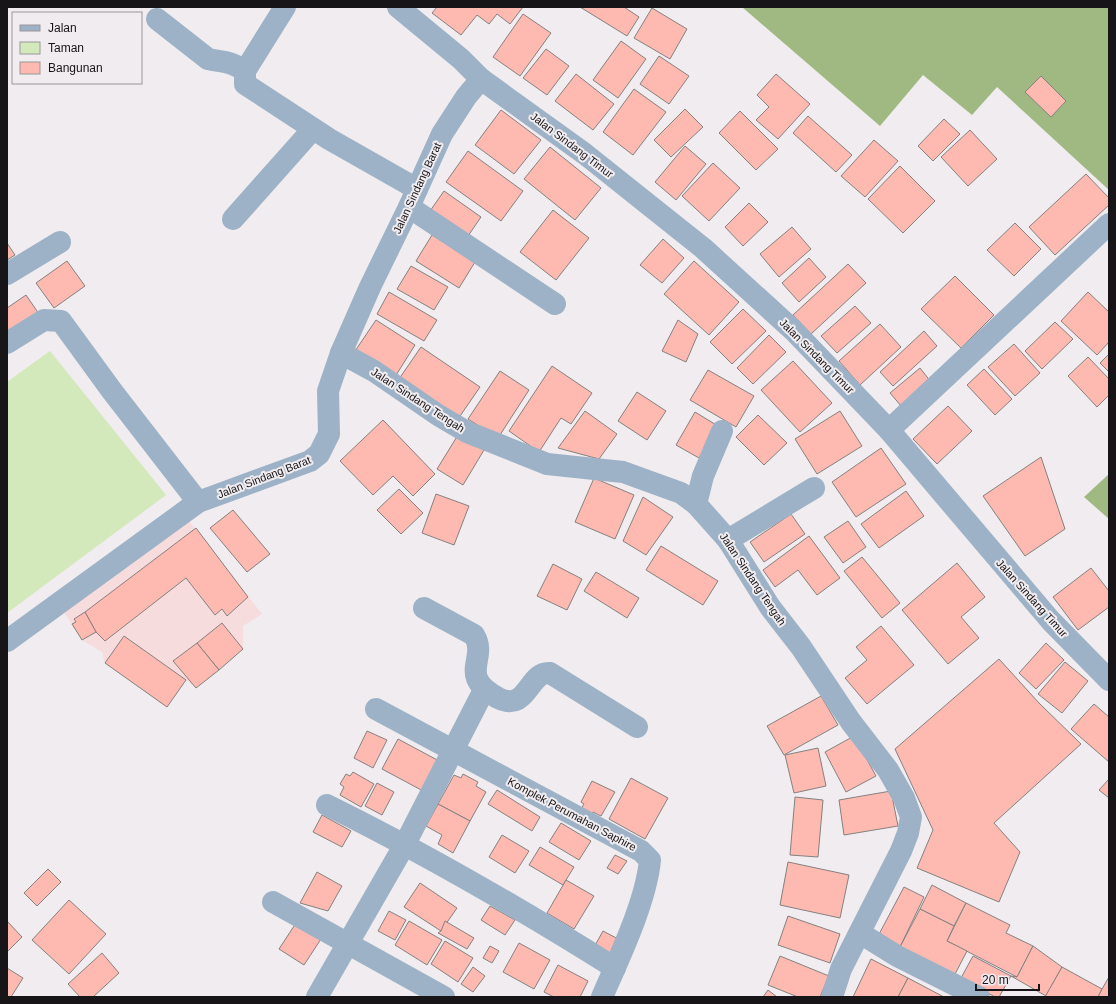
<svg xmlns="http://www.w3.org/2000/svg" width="1116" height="1004" font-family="Helvetica,sans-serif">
	<rect width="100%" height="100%" fill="#f0ecf0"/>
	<polygon fill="#f7dcde" points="185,516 262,614 243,626 243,649 196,688 186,680 167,707 105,663 102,652 82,640 63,611"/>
	<polygon fill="#d3e9bb" points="50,351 166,495 7,613 7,382"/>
	<g fill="#a0b982">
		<polygon points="742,7 1109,7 1109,190 997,87 972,115 923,75 880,126"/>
		<polygon points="1109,474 1109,519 1084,497"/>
	</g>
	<g fill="#feb9b0" stroke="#858180">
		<polygon points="437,7 523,7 510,24 497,14 489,24 477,15 461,35 432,13"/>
		<polygon points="580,7 624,7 639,17 627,36"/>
		<polygon points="652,8 687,29 670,59 634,38"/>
		<polygon points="523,14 551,33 520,76 493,57"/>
		<polygon points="621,41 646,59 618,98 593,80"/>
		<polygon points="546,49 569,66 547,95 523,78"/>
		<polygon points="659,56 689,76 669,104 640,84"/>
		<polygon points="576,74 614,104 593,130 555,101"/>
		<polygon points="776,74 810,104 778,139 756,120 769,107 757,95"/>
		<polygon points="1041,76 1066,101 1051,117 1025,92"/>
		<polygon points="634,89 666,112 633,155 603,132"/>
		<polygon points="685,109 703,127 671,157 654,140"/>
		<polygon points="501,110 541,140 514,174 475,145"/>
		<polygon points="740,111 778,149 756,170 719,133"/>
		<polygon points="808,116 852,155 836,172 793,133"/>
		<polygon points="944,119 960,134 933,161 918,146"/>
		<polygon points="970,130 997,159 968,186 941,157"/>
		<polygon points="874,140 898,161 865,197 841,176"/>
		<polygon points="685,146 706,164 676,200 655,182"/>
		<polygon points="550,147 601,188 575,220 524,179"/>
		<polygon points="468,151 523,191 501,221 446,182"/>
		<polygon points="713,163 740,188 709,221 682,196"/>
		<polygon points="900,166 935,201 903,233 868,199"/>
		<polygon points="1086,174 1109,198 1109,205 1055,255 1029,227"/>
		<polygon points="444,191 481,217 468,236 430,211"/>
		<polygon points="749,203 768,222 743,246 725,227"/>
		<polygon points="553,210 589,238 556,280 520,252"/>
		<polygon points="1015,223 1041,249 1014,276 987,250"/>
		<polygon points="792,227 811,249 779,277 760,254"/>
		<polygon points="432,235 475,262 459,288 416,261"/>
		<polygon points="663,239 684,258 662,283 640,265"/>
		<polygon points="7,243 15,255 7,260"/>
		<polygon points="809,258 826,277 799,302 782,283"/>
		<polygon points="67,261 85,286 54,308 36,283"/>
		<polygon points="694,261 739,302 709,335 664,294"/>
		<polygon points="848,264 866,283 811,334 793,315"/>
		<polygon points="411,266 448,287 434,310 397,289"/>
		<polygon points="955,276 994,315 961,348 921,309"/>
		<polygon points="389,292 437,320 424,341 377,314"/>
		<polygon points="1088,292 1109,312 1109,342 1097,355 1061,321"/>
		<polygon points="26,295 39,314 7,336 7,308"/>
		<polygon points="855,306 871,323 837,353 821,336"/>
		<polygon points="743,309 766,331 732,364 710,342"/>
		<polygon points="376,320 415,345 393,380 353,354"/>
		<polygon points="678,320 698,334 686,362 662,351"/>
		<polygon points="1055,322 1073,339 1042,369 1025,351"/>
		<polygon points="880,324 901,347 860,385 839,361"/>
		<polygon points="924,331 937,346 893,386 880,372"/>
		<polygon points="769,335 786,352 753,384 737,368"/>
		<polygon points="1014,344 1040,373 1015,396 988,367"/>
		<polygon points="421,347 480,387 458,419 399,379"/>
		<polygon points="1109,354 1109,372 1100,363"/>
		<polygon points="1088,357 1109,379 1109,395 1097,407 1068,376"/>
		<polygon points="793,361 832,403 800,432 761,390"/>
		<polygon points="552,366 592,393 571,424 561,418 539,452 509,431"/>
		<polygon points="920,368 931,382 902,407 890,393"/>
		<polygon points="984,369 1012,399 995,415 967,385"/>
		<polygon points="708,370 754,396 736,427 690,400"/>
		<polygon points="500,371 529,390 498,438 468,419"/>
		<polygon points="637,392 666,411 647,440 618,421"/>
		<polygon points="948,406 972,431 937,464 913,439"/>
		<polygon points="585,411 617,434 599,459 558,448"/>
		<polygon points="840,411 862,446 817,474 795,439"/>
		<polygon points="695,412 718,426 699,458 676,445"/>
		<polygon points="758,415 787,443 764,465 736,437"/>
		<polygon points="383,420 435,474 413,496 393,476 373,495 340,461"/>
		<polygon points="458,435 484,450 463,485 437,469"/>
		<polygon points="881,448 906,484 856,517 832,482"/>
		<polygon points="1041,457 1065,529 1025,556 983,496"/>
		<polygon points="594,478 634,495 615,539 575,522"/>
		<polygon points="399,489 423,513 401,534 377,510"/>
		<polygon points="906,491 924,516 879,548 861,524"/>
		<polygon points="436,494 469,506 454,545 422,533"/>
		<polygon points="643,497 673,517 646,555 623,541"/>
		<polygon points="233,510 270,554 247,572 210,528"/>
		<polygon points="791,514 805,534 764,562 750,542"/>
		<polygon points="848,521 866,547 843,563 824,537"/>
		<polygon points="196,528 248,597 227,616 222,609 215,615 186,578 105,641 96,632 85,612"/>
		<polygon points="809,536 840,578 817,595 798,570 775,587 763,570"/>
		<polygon points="661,546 718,581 703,605 646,570"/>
		<polygon points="862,557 900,603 882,618 844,571"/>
		<polygon points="957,563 985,597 961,617 979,638 948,664 902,610"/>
		<polygon points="553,564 582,579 567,610 537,596"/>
		<polygon points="1091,568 1109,591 1109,607 1078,630 1053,597"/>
		<polygon points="596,572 639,598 627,618 584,591"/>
		<polygon points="85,612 96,632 82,640 72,624 76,622 74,619"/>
		<polygon points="222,623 243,649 219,670 197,643"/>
		<polygon points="881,626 914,665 867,704 845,678 867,660 856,647"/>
		<polygon points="124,636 186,680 167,707 105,663"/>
		<polygon points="197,643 219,670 196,688 173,661"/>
		<polygon points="1046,643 1064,660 1036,689 1019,673"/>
		<polygon points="999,659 1039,703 1081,744 994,823 1020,852 999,902 917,868 933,830 895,749"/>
		<polygon points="1065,662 1088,681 1062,713 1038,694"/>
		<polygon points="821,696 838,725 784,755 767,726"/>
		<polygon points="1094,704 1109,717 1109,762 1071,729"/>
		<polygon points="367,731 387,740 373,768 354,758"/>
		<polygon points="854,736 876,776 846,792 825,752"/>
		<polygon points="398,739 441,762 425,792 382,769"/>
		<polygon points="818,748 826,786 794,793 785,755"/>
		<polygon points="353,772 374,784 361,807 340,795 344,787 340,784 346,774 350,776"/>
		<polygon points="463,774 478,782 476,786 486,792 470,821 438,804 454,775 461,778"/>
		<polygon points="631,778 668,798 645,839 609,819"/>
		<polygon points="1109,779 1109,798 1099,790"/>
		<polygon points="592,781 615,792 601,816 593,812 592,815 581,809 584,804 581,802"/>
		<polygon points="377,783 394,792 382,815 365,806"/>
		<polygon points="497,790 540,817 532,831 488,804"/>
		<polygon points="891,791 898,826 844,835 839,800"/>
		<polygon points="795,797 823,800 818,857 790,855"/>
		<polygon points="438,804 470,821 453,853 438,844 442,835 426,826"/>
		<polygon points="322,815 351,831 342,847 313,832"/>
		<polygon points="561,823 591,841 579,860 549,842"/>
		<polygon points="502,835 529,851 515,873 489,857"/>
		<polygon points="540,847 574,867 563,885 529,865"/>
		<polygon points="615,855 627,861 618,874 607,868"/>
		<polygon points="788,862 849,875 840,918 780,905"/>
		<polygon points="48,869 61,882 37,906 24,893"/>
		<polygon points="317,872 342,886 328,911 300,903"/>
		<polygon points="566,880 594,896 574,929 547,913"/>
		<polygon points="420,883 457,908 441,931 404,907"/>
		<polygon points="932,885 966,903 954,926 920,909"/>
		<polygon points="904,887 924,897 900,947 877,938"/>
		<polygon points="69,900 106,934 69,974 32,940"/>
		<polygon points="966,903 1010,925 1006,933 1033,946 1017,977 947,941"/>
		<polygon points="490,906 515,920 505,935 481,920"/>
		<polygon points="920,909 954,926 947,941 967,951 954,976 900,947"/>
		<polygon points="389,911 406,920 395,940 378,931"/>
		<polygon points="788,916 840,934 830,963 778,945"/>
		<polygon points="7,921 22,937 7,952"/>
		<polygon points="409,921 442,940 427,965 395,945"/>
		<polygon points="445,921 474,938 467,949 438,933 441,931"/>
		<polygon points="296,923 321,939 304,965 279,949"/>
		<polygon points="603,931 622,941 611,960 592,951"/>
		<polygon points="445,941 473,958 458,982 431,964"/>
		<polygon points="519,943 550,960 534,989 503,972"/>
		<polygon points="490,946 499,951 492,963 483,958"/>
		<polygon points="1033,946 1062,967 1046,996 1011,976 1017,977"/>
		<polygon points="102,953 119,973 93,997 80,997 68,984"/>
		<polygon points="780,956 829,976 820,997 798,997 768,985"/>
		<polygon points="973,956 1011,976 999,997 995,997 961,978"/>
		<polygon points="871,959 908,978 898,997 853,997"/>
		<polygon points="558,965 588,981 580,997 554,997 544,992"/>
		<polygon points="473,967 485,976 473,992 461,984"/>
		<polygon points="1062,967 1102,989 1098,997 1045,997"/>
		<polygon points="7,968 23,978 11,997 7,997"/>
		<polygon points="1109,977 1109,997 1098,997 1102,989"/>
		<polygon points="908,978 944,997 898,997"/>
		<polygon points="768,990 777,997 763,997"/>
	</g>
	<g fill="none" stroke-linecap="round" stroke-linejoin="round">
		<g stroke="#9db2c6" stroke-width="22">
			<polyline points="285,7 245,71 245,84 329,139 417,189"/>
			<polyline points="398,7 461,59 481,79 585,154 703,248 793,330 889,430 1051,621 1109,680"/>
			<path d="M157 19 208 59C225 63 228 60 245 71"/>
			<polyline points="409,207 555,304"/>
			<polyline points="233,219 313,129"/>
			<polyline points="7,274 60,242"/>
			<polyline points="7,343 44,320 61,321 112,391 198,502"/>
			<polyline points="341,353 374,371 438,415 467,432 547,464 623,472 681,493 696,504 728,540 770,607 801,647 851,722 888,770 904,798 911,817 908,833 901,851 841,969 832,997"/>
			<polyline points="889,430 1109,224"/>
			<polyline points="696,504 703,476 722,431"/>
			<polyline points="728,540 814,488"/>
			<path d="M424 608 474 635C489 659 456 675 498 698 528 713 528 671 550 673L637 727"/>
			<polyline points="7,641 198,502 310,461 319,454 329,434 328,391 341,353 370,287 409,207 442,134 466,97 481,79"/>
			<path d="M376 709 641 851 650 860C646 902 619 958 602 997"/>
			<path d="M327 805C426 854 521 909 615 968"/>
			<polyline points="273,902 444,997"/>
			<polyline points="860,933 897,956 979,997"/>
			<polyline points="317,997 405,844 484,690"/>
		</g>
	</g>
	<g text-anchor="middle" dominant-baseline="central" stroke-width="4" stroke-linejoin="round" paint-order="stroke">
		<g font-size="11" fill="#171517" stroke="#f0ecf0">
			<text transform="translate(572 145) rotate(37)">Jalan Sindang Timur</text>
			<text transform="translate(417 188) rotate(-65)">Jalan Sindang Barat</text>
			<text transform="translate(817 356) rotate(45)">Jalan Sindang Timur</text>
			<text transform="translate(418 400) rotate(33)">Jalan Sindang Tengah</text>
			<text transform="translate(264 477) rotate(-21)">Jalan Sindang Barat</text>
			<text transform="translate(753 579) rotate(56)">Jalan Sindang Tengah</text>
			<text transform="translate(1032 598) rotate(48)">Jalan Sindang Timur</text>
			<text transform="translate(572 814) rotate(28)">Komplek Perumahan Saphire</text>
		</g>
	</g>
	<rect width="1116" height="1004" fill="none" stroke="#171517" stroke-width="16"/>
	<rect x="12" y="12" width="130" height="72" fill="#f0ecf0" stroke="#999699"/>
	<rect x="20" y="25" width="20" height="6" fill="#9db2c6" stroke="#999699"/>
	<text x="48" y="32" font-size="12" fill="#171517">Jalan</text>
	<rect x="20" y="42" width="20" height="12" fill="#d3e9bb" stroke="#999699"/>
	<text x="48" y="52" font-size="12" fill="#171517">Taman</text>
	<rect x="20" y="62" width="20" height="12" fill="#feb9b0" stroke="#999699"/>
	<text x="48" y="72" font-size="12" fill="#171517">Bangunan</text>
	<path d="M976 984v6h63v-6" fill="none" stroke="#171517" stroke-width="2"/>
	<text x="982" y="984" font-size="12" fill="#171517" stroke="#f0ecf0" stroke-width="3" paint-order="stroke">20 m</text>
</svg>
